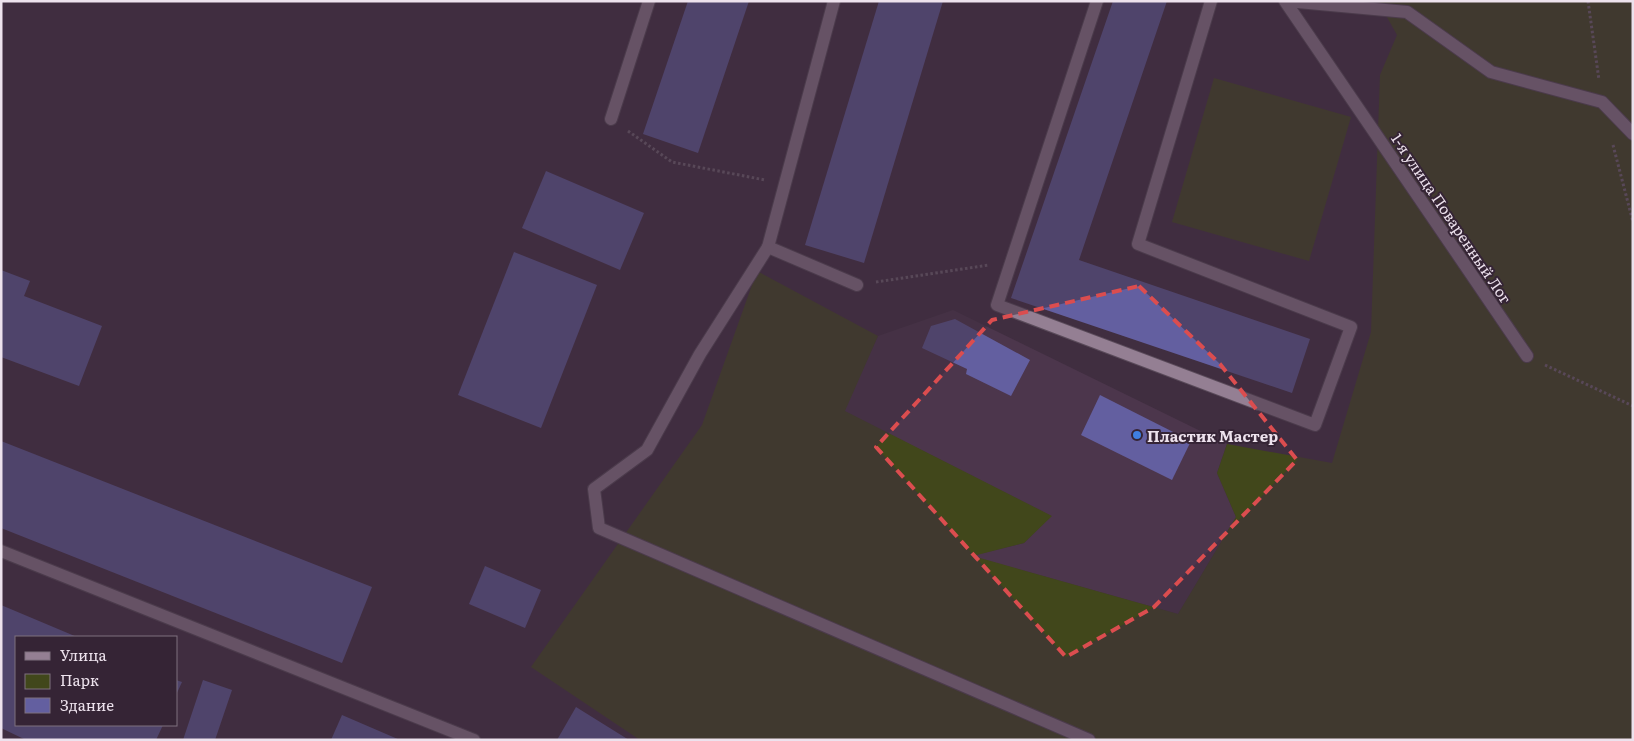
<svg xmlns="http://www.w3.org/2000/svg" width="1634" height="741" font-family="Literata,serif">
	<rect width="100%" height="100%" fill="#402e40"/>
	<polygon fill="#4c364c" points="953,310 1227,444 1217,473 1236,517 1178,614 971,556 1024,543 1051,516 844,411 878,336"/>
	<g fill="#41471b">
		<polygon points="1378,1 1633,1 1633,740 640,740 531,667 702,425 757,271 878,336 845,411 1052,516 1024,543 973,556 1178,614 1236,517 1217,473 1227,444 1332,463 1371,332 1380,75 1397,35"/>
		<polygon points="1214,78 1351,117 1309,261 1172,222"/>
	</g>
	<g fill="#635fa0">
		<polygon points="688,1 749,1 698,153 643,134"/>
		<polygon points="879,1 943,1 864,263 805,245"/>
		<polygon points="1113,1 1167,1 1079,260 1310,339 1292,393 1011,298"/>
		<polygon points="546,171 644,213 620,270 522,228"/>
		<polygon points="514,252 597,285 541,428 458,395"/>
		<polygon points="1,270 30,281 24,296 102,326 79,386 1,357"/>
		<polygon points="955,319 1030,360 1011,396 966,374 967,369 922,348 931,326"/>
		<polygon points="1100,395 1191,441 1172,480 1081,435"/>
		<polygon points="1,441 372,587 342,663 1,528"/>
		<polygon points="485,566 541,590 525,628 469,604"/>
		<polygon points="1,605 77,637 16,637 16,725 163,725 156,740 26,740 1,728"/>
		<polygon points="176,680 182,682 176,695"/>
		<polygon points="203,680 232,690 215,740 183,740"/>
		<polygon points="576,707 629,740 557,740"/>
		<polygon points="342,715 400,740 331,740"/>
	</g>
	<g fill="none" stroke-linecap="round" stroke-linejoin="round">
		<g stroke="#5a4b5a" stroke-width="14">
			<g id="service">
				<polyline points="834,1 768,247 857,285"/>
				<polyline points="1097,1 997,305 1315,425 1351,327 1138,244 1211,1"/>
				<polyline points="1287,1 1407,12 1491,72 1602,102 1633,134"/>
				<polyline points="611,119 649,1"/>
				<polyline points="768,247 700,354 647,450 594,489 599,528 1089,740"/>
				<polyline points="1,551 474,740"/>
			</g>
		</g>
		<g stroke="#5a4b5a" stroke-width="14">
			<polyline id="minor" points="1285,1 1527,356"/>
		</g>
		<g stroke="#776877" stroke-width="3" stroke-dasharray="2.5 2.5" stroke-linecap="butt">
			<polyline points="1588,1 1599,80"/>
			<polyline points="628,131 672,162 765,180"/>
			<polyline points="1613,145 1633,222"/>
			<polyline points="876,282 989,265"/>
			<polyline points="1545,365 1633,406"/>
		</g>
		<use href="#service" stroke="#947f93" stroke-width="12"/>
		<use href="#minor" stroke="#947f93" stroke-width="12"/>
	</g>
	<path d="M0 0H1634V741H0ZM1139 286 1220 364 1297 460 1154 607 1066 657 876 447 992 320Z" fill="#402e40" fill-opacity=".55" fill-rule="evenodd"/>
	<path fill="none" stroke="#db4d4f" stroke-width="4" stroke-dasharray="10 6" stroke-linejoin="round" d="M1139 286 1220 364 1297 460 1154 607 1066 657 876 447 992 320Z"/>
	<circle fill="#3f7fe0" stroke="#352435" stroke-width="2" cx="1137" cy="435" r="5"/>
	<g text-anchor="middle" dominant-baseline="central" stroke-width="4" stroke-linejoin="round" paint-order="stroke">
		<g font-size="15" fill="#ede2ed" stroke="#352435">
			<text transform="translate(1452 218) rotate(56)">1-я улица Поваренный Лог</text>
		</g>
		<g font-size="15" font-weight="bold" fill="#ede2ed" stroke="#352435" text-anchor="start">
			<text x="1147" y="435">Пластик Мастер</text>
		</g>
	</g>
	<rect width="1634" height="741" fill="none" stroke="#ede2ed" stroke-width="5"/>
	<rect x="15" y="636" width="162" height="90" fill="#352435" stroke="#7f707f"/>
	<rect x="25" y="652" width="25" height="8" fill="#947f93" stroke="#7f707f"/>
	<text x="60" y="661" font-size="15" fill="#ede2ed">Улица</text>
	<rect x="25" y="674" width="25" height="15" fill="#41471b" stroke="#7f707f"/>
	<text x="60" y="686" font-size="15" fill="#ede2ed">Парк</text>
	<rect x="25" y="698" width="25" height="15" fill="#635fa0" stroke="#7f707f"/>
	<text x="60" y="711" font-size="15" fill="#ede2ed">Здание</text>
</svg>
